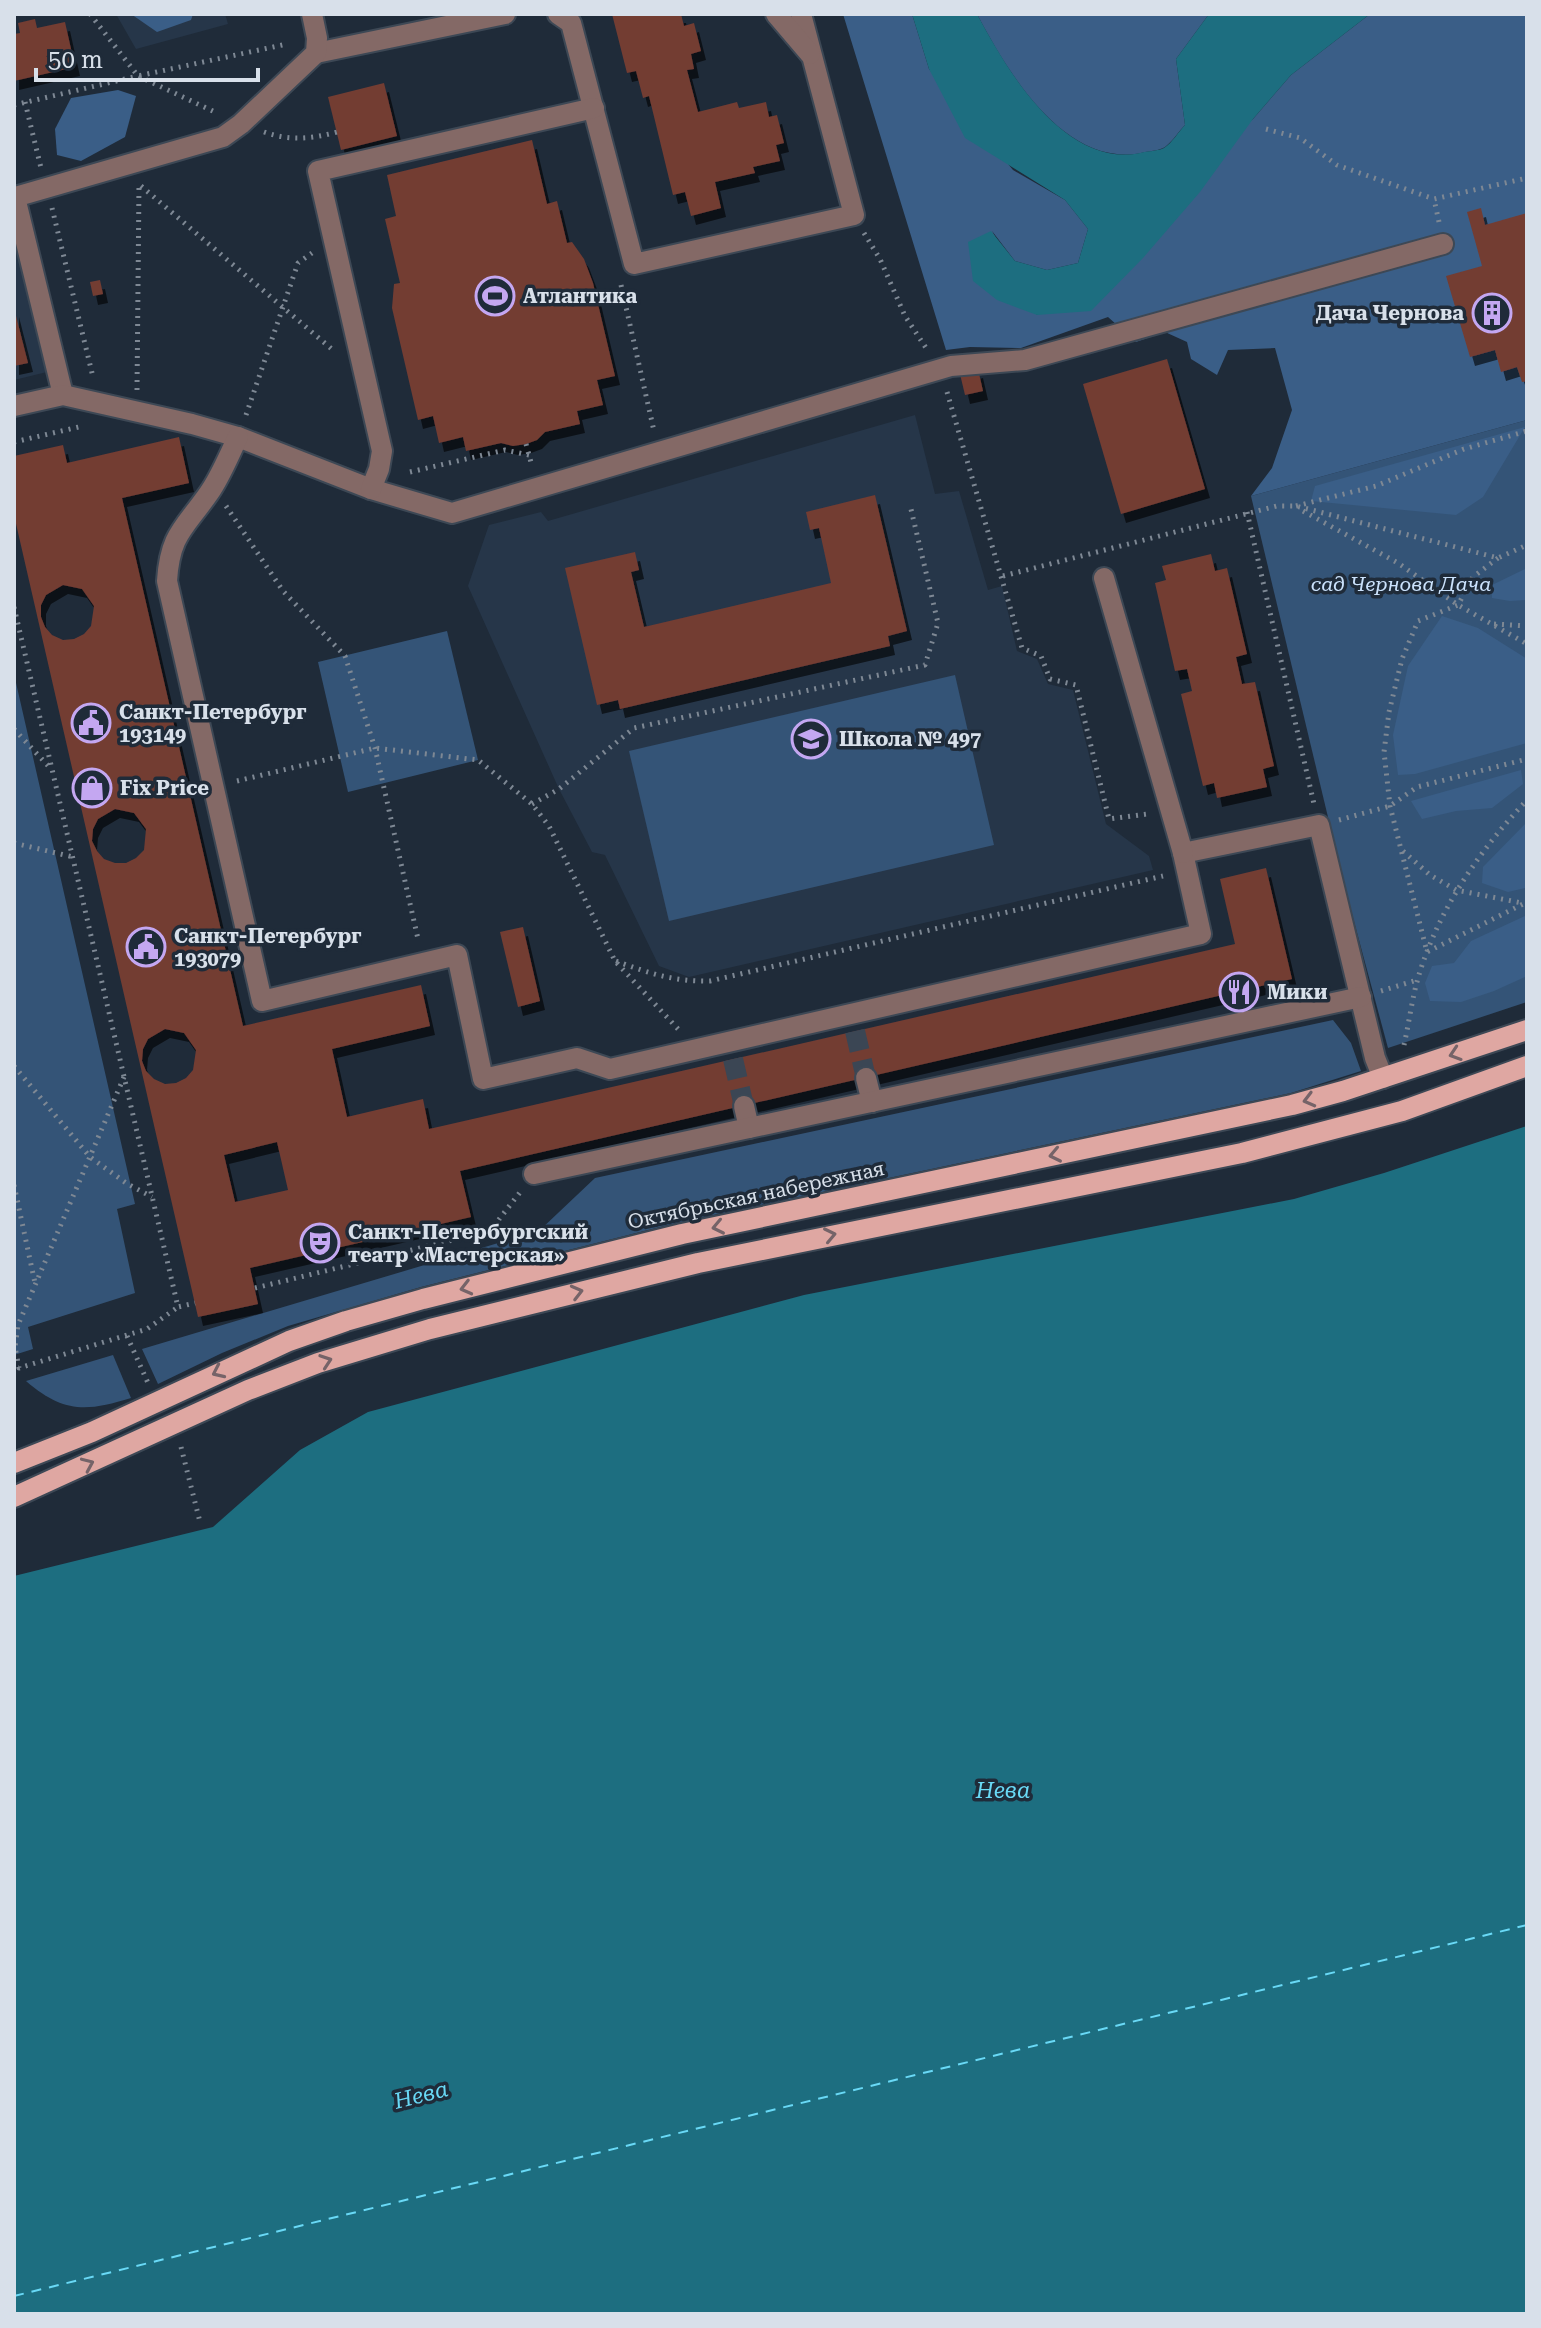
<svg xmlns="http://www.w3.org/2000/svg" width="1541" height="2328" font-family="'Roboto Serif',serif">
	<defs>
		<filter id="shadow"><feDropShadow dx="5" dy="9" stdDeviation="0" flood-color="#0009"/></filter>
	</defs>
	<rect width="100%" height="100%" fill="#1f2b39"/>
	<g fill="#263649">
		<polygon points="116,14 225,14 228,24 136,49"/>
		<polygon points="14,226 51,371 14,380"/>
		<polygon points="915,415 935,494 959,491 988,590 1002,586 1017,651 1037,659 1048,684 1073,690 1106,824 1149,856 1153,870 689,977 659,966 605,855 592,852 559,789 468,586 489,525 541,512 548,521"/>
	</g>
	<g fill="#345477">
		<polygon points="1527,420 1527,1002 1388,1048 1345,888 1251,496"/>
		<polygon points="447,631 478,760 348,792 318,662"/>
		<polygon points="14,674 135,1204 117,1209 135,1293 28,1327 33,1349 14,1355"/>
		<polygon points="955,675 994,845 669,921 629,751"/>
		<polygon points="1333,1020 1351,1043 1361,1071 1291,1093 680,1222 421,1287 288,1326 222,1353 158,1384 142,1349 539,1231 595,1178"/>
		<path d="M113 1355 131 1398C86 1412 63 1413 26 1381Z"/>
	</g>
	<g fill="#3a5e87">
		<polygon points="131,14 193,14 191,20 157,32"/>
		<polygon points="843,14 912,14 929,69 1013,170 1065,200 1088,229 1078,263 1047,270 1015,261 992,231 1037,315 1253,119 1291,75 1370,14 1527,14 1527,420 1251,496 1272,468 1292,410 1275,348 1228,350 1217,375 1191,359 1187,342 1165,332 1136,342 1108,317 1021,348 970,347 946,350"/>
		<path d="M977 14H1209L1176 59 1185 125C1179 131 1172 142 1165 147 1159 151 1148 151 1141 153 1064 168 1007 71 977 14Z"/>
		<polygon points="118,90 136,96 125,137 81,161 57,155 55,129 71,98"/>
		<polygon points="1525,427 1483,497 1456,515 1311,501 1315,486"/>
		<polygon points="1527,568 1527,600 1510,601 1492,598 1492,585"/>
		<polygon points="1442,616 1478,628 1527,659 1527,743 1415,774 1398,775 1393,735 1408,666"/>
		<polygon points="1521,770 1523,784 1492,808 1456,811 1422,819 1411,801"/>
		<polygon points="1527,822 1525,888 1508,892 1482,883 1483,867"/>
		<polygon points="1527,915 1527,976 1494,991 1461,1002 1430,1001 1425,983 1432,966 1454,963 1471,941"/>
	</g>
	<g fill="#1d6e80">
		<path d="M912 14H977C1007 70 1064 168 1140 153 1147 151 1159 151 1164 148 1172 143 1179 131 1185 125L1176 59 1209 14H1370L1291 75 1253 119 1200 192 1143 258 1091 311 1037 315 997 300 973 281 968 242 991 231 1015 261 1047 270 1078 263 1088 229 1065 200 965 138 929 69Z"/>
		<polygon points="1527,1126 1527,2314 14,2314 14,1576 213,1527 300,1450 368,1412 804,1295 1294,1199 1384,1173"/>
	</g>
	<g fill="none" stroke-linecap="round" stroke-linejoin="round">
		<polyline stroke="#69d9f6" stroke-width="2" stroke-dasharray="10 8" stroke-linecap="butt" points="14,2296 1527,1925"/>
	</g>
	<g fill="#733c33" fill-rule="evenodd" filter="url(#shadow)">
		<polygon points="612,14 681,14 684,26 694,23 701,51 691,54 694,69 687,70 698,112 737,102 739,108 766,102 769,117 777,115 784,143 776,145 780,161 753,167 755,173 715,182 721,208 691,216 685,192 673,195 649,96 643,98 636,71 627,73"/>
		<polygon points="35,19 37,28 65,22 75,67 14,81 14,34 20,33 18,23"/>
		<polygon points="384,83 397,136 341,150 328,97"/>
		<polygon points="532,140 547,204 557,201 567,243 572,242 584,259 593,283 615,376 597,380 603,405 577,411 580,424 545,432 537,440 526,444 513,446 501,443 466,451 463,437 439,443 433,416 418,420 392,308 394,284 400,283 385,219 396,216 387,175"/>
		<polygon points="1481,208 1485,225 1527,213 1527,381 1522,382 1517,367 1501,372 1495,350 1470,357 1446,276 1482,266 1467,212"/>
		<polygon points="100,280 103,294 93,296 90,282"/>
		<polygon points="14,308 28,363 14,366"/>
		<polygon points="1167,359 1205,489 1121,514 1083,384"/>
		<polygon points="978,369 983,391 965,395 960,374"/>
		<path d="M179 437 189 483 122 498 243 1026 421 985 430 1026 332 1049 347 1117 423 1099 429 1129 1235 944 1220 879 1266 868 1292 979 460 1171 471 1217 250 1268 258 1304 198 1317 14 515V456L63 445 67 463ZM63 585 82 589 94 606 91 626 84 634 74 639 63 640 52 635 45 627 41 617V605L46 595ZM115 809 134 813 146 829 144 850 136 858 126 863H115L104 859 97 851 92 841 93 829 98 819ZM165 1029 184 1033 196 1050 193 1070 186 1078 176 1083 165 1084 154 1079 146 1071 142 1061 143 1049 148 1039ZM277 1142 288 1190 235 1202 224 1155Z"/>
		<polygon points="875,495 907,631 888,636 890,646 620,709 618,700 597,705 565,568 635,552 639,570 631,572 644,627 831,583 819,528 810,530 806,512"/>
		<polygon points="1211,554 1215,571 1227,568 1247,654 1236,657 1242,684 1255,682 1274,766 1263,769 1267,787 1217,798 1214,783 1203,786 1181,694 1192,691 1187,669 1175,671 1155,583 1166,580 1162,566"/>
		<polygon points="523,927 540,1001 518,1007 500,932"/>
	</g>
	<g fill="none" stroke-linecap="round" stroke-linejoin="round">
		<g stroke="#3b4654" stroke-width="20" stroke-dasharray="20 10" stroke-linecap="butt">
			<polyline points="855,1031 866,1078"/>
			<polyline points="733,1059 744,1106"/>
		</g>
		<g stroke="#3d4855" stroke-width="24">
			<g id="minor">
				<polyline points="558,14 571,23 634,264 854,215 801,14"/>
				<polyline points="776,14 810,54"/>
				<polyline points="316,53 505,14"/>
				<polyline points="63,395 15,197 223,137 241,124 316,53 317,38 312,14"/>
				<polyline points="14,406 63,395 192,424 238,437 371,489 452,513 951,366 1025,360 1443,244"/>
				<path d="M238 437C229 455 221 476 209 493 184 529 170 534 167 581L262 1001 457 955 483 1079 577 1058 610 1069 1201 934 1183 853 1319 825 1375 1058 1383 1078"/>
				<polyline points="371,489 379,469 382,451 318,171 594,108"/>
				<polyline points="1104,578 1183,853"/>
				<polyline points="866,1078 872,1102"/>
				<polyline points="744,1106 749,1128"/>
				<polyline points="534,1174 1361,997"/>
			</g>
		</g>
		<g stroke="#3d4855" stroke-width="24">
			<g id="major">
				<polyline points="14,1463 92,1432 289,1341 346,1321 423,1299 682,1234 1292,1105 1343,1091 1527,1030"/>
				<polyline points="14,1497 248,1390 318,1363 430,1329 698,1263 1242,1153 1402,1111 1527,1066"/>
			</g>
		</g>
		<g stroke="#7e8894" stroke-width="5" stroke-dasharray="2 6" stroke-linecap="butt">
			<polyline points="90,14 138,76 287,44"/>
			<polyline points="25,102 41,168"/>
			<polyline points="14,105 138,76 217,113"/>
			<polyline points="1266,129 1300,138 1337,165 1434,199"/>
			<path d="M264 132C289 141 311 139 337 132"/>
			<polyline points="141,186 334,351"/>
			<polyline points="52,208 93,377"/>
			<polyline points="1439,222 1434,199 1527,178"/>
			<polyline points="864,233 880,259 905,316 928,351"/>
			<polyline points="621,285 654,431"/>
			<polyline points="137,390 139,184"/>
			<polyline points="947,392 1022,648 1041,656 1050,679 1076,685 1109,819 1147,814"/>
			<polyline points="246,415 298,263 312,253"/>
			<polyline points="14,442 83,426"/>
			<polyline points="526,444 532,466"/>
			<polyline points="410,472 505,450 529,455"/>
			<polyline points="226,506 283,591 345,656 375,748 418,939"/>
			<polyline points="1296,506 1376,486 1464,449 1527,431"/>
			<polyline points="1303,511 1398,563 1458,605 1527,644"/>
			<polyline points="1247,512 1314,804"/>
			<polyline points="1498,558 1473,577 1458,605 1418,621 1402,659 1389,712 1384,752 1390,806 1427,952 1527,902"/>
			<polyline points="1003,576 1277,506 1296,506 1498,558 1527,545"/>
			<polyline points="14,607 178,1307 195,1303"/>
			<polyline points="1494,624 1527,626"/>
			<polyline points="14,729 52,770"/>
			<polyline points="237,781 375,748 478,760 532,804 549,826 615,961 678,1029"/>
			<polyline points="532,804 559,789 634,728 925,665 938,623 910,505"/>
			<polyline points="1339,820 1390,806 1417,787 1527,759"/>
			<polyline points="14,843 73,857"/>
			<polyline points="1403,851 1430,875 1456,890 1522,903"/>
			<path d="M616 961C648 973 675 982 710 981L1163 876"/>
			<polyline points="1381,991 1417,980"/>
			<path d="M1404 1045C1409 1023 1412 999 1418 978 1438 910 1479 851 1527 800"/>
			<polyline points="14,1066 90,1157 126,1183 152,1197"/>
			<polyline points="124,1077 18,1325 15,1347 19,1368 147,1329 178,1307"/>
			<polyline points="14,1185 35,1283"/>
			<polyline points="255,1288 490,1231 521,1191"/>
			<polyline points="127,1336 148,1383"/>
			<polyline points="181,1447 200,1522"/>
		</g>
		<use href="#minor" stroke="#846966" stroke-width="20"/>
		<use href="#major" stroke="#dfa7a2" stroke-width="20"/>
	</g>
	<defs><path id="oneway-chevron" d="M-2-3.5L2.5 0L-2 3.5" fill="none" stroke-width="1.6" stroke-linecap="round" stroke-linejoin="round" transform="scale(2)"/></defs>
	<g stroke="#756368">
		<use href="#oneway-chevron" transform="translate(1455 1054) rotate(162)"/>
		<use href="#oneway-chevron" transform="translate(1309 1100) rotate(165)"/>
		<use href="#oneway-chevron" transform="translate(1055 1155) rotate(168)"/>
		<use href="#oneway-chevron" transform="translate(718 1227) rotate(168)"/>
		<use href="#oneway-chevron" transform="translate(830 1235) rotate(-12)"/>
		<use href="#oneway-chevron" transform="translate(466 1288) rotate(166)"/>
		<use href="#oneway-chevron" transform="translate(577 1292) rotate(-14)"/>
		<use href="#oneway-chevron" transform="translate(326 1361) rotate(-19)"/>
		<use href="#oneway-chevron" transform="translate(218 1372) rotate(155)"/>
		<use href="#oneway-chevron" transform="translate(88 1464) rotate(-24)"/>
	</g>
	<defs>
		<g id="stadium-ring" transform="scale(2)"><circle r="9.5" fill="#1f2b39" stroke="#c4a7f1" stroke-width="1.5"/><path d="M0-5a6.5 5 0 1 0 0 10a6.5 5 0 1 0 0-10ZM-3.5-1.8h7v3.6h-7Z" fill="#c4a7f1"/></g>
		<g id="building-ring" transform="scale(2)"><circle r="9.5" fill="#1f2b39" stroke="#c4a7f1" stroke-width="1.5"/><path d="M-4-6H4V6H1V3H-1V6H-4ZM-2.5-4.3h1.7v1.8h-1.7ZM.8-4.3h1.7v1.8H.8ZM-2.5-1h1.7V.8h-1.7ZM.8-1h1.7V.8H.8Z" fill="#c4a7f1"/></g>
		<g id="civic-ring" transform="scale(2)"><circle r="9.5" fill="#1f2b39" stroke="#c4a7f1" stroke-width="1.5"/><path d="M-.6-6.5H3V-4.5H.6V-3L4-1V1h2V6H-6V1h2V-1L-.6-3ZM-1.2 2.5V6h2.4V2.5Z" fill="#c4a7f1"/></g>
		<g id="school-ring" transform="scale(2)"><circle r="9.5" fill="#1f2b39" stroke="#c4a7f1" stroke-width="1.5"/><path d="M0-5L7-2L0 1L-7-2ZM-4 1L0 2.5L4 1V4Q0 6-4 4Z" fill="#c4a7f1"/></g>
		<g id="shop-ring" transform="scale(2)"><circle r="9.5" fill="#1f2b39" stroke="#c4a7f1" stroke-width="1.5"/><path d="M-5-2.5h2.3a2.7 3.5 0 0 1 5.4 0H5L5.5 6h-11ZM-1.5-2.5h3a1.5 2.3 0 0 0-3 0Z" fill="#c4a7f1"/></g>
		<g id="restaurant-ring" transform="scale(2)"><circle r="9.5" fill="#1f2b39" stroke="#c4a7f1" stroke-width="1.5"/><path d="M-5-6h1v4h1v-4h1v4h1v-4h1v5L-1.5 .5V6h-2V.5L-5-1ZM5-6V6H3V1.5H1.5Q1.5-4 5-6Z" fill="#c4a7f1"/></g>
		<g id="theatre-ring" transform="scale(2)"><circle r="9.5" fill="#1f2b39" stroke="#c4a7f1" stroke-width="1.5"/><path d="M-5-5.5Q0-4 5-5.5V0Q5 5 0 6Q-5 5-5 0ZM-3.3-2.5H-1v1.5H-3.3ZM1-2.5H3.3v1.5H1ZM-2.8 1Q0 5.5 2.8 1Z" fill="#c4a7f1"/></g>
	</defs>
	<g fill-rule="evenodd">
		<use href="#stadium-ring" x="495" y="296"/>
		<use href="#building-ring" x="1492" y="313"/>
		<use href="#civic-ring" x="91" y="723"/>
		<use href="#school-ring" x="811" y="739"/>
		<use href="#shop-ring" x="92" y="788"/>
		<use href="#civic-ring" x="146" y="947"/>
		<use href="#restaurant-ring" x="1239" y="992"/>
		<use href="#theatre-ring" x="320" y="1243"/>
	</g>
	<g text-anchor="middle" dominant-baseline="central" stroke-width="7" stroke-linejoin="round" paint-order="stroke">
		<g font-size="20" font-weight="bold" fill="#d8e0ea" stroke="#1f2b39" text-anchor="start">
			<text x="523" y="296">Атлантика</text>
			<text x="1464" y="313" text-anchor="end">Дача Чернова</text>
			<text x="119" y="712">Санкт-Петербург<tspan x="119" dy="23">193149</tspan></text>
			<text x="839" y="739">Школа № 497</text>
			<text x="120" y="788">Fix Price</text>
			<text x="174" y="936">Санкт-Петербург<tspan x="174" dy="23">193079</tspan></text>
			<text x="1267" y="992">Мики</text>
			<text x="348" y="1232">Санкт-Петербургский<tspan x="348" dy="23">театр «Мастерская»</tspan></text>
		</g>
		<g font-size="20" font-style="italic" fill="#cbe2fc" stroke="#1f2b39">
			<text x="1401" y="584">сад Чернова Дача</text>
		</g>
		<g font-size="20" fill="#d8e0ea" stroke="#1f2b39">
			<text transform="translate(756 1195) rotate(-12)">Октябрьская набережная</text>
		</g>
		<g font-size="22" font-style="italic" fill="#69d9f6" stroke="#1f2b39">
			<text x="1003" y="1790">Нева</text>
			<text transform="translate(421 2095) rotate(-14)">Нева</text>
		</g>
	</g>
	<rect width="1541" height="2328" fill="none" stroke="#d8e0ea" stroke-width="32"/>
	<path d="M36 68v12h222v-12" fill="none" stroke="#d8e0ea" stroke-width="4"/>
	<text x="48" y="68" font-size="24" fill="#d8e0ea" stroke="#1f2b39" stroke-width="6" paint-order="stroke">50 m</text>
</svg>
